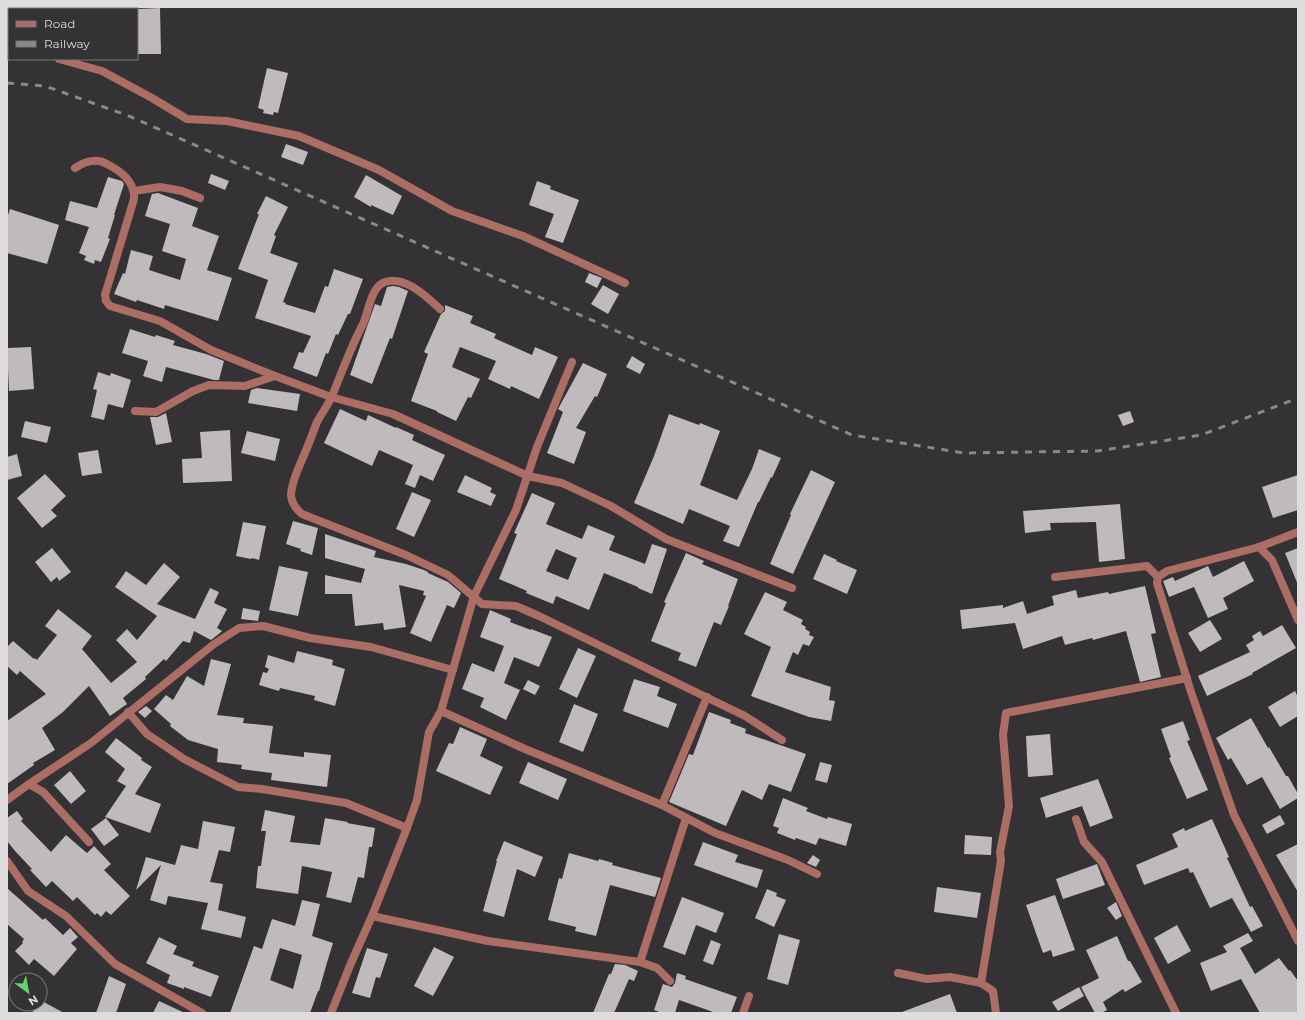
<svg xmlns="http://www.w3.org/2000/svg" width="1305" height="1020" font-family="Montserrat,sans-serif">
	<rect width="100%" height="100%" fill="#343235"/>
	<g fill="#bfbabc" fill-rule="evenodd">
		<polygon points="160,8 161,54 137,54 137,9"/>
		<polygon points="267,68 288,73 278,113 274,112 273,115 263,113 264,110 258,108"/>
		<polygon points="286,144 308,152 303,165 281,157"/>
		<polygon points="211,174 229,181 225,190 208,183"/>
		<polygon points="366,175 402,196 393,215 371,205 371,207 354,197"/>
		<polygon points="108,177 122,181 124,184 114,215 115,215 108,238 110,239 101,262 95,260 94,264 84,260 86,256 79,253 89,227 65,220 70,201 97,208"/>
		<polygon points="537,181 551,186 550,189 579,200 563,243 545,237 554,214 529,205"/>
		<polygon points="158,193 198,208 192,226 219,236 207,270 232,278 218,321 165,305 164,309 137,300 136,302 114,294 123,273 125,274 131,250 153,256 149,270 180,280 186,259 162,251 170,224 145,216 152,194"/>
		<polygon points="266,196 288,207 274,235 276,236 270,253 298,263 283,302 286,303 285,304 315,313 325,286 328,287 334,269 363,279 350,314 348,314 338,335 336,334 328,354 326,353 317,377 293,368 299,352 303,353 311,336 255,318 268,280 238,269 259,214 257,214"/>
		<polygon points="10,209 59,225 47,264 7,253 7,218"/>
		<polygon points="589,273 602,278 597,288 585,282"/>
		<polygon points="603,285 619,294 608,314 591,304"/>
		<polygon points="393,286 399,287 408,291 392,339 390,338 372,384 350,375 375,304 381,306 387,287"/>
		<polygon points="445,305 473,316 470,323 496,334 494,338 532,355 535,347 558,357 539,399 511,386 510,389 488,379 496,361 460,347 452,367 480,379 471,398 468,397 456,421 437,412 437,411 411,401 428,354 424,352 441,314 445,311"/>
		<polygon points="130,329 155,337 156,335 175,341 173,345 206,354 224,361 219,380 214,380 166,367 162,382 143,376 148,361 122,353"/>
		<polygon points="31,347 34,389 9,391 7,348"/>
		<polygon points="632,356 645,364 640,374 626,367"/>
		<polygon points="583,363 607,374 597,397 595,396 576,428 586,432 574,464 547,453 563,412 558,409"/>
		<polygon points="98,372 110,376 111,373 131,380 123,408 108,404 104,420 91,417 97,390 93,389"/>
		<polygon points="257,388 300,394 297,411 248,403 251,390"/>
		<polygon points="340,409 366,421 368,415 396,428 396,427 414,435 412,440 445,455 433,481 420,475 415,488 405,484 413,465 379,450 372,466 324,443"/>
		<polygon points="1130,411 1134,422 1123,426 1118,415"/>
		<polygon points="166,413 172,442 156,445 150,417 158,417"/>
		<polygon points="669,414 699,425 700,423 720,431 700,485 737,500 752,469 759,449 781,458 772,478 771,477 759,502 758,502 739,547 723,541 730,526 689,509 683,524 634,503 654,456"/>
		<polygon points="25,421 51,427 47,443 21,437"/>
		<polygon points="230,430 232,481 183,483 182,459 202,458 200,432"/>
		<polygon points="247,431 280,439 275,461 241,453"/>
		<polygon points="98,450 102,473 82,476 78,453"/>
		<polygon points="17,454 22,476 7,480 7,457"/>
		<polygon points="811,470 835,482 793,574 770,564 791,515 790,514"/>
		<polygon points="45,474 66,496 51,510 57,516 42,528 17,498"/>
		<polygon points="465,475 492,488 490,492 496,495 491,506 457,492"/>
		<polygon points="1298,475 1298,510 1273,518 1262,487"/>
		<polygon points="412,492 431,500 414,537 396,529"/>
		<path d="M532 493 555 503 546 524 582 539 588 525 615 536 609 550 645 564 652 544 667 549 652 594 638 588V587L604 573 589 610 556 596 553 604 526 593 527 591 499 579 517 534 514 533ZM556 549 577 558 568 580 546 571Z"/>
		<polygon points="1120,504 1125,559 1099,562 1096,522 1050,523 1051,530 1025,533 1023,511"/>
		<polygon points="293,521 318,528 312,555 300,551 301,549 286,544"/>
		<polygon points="243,522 266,526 259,560 252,558 251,559 236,556"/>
		<polygon points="325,534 376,551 374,557 406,564 424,570 428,572 428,573 448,582 461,593 454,608 447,605 431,642 410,633 426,596 423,595 424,591 399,585 406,627 384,630 383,623 355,626 352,594 325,594 325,575 361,583 365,569 325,558"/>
		<polygon points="52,548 71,572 59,581 57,577 51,582 35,562"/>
		<polygon points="1298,548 1298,585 1285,553"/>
		<polygon points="686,553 704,561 702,564 738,579 728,606 729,606 721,625 714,622 696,667 678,660 681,653 651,641 666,603 664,602 665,600"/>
		<polygon points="824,554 837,560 836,561 857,570 847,594 813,579"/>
		<polygon points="1244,561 1254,581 1223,598 1228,609 1208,618 1194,587 1169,597 1163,581 1173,577 1175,581 1208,566 1213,577"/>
		<polygon points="164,563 180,577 157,604 195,619 210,588 219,592 214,603 227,609 217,628 222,631 220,633 211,640 194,631 190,643 183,641 166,661 164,659 145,677 146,679 123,698 127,704 110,716 89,686 63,712 42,728 55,750 33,763 34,765 7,784 7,721 46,694 20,671 17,675 7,666 7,647 13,641 34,659 35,658 37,660 57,635 45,626 58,609 92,636 82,649 111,683 137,662 116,640 127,629 137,640 157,616 115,587 126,571 146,585"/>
		<polygon points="279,566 308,572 298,616 269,610"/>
		<polygon points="1145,586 1156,633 1151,634 1161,677 1140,682 1126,631 1093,640 1092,638 1065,645 1062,636 1023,649 1015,623 962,629 960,610 1003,605 1003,608 1023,601 1027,614 1054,605 1052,596 1076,590 1078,598 1108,592 1109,594"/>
		<polygon points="765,592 787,602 783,610 803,620 801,624 806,627 805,629 810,632 809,635 814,637 809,646 803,644 798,655 793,652 785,672 831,687 829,700 835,701 831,721 809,717 751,696 771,647 744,634"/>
		<polygon points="243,608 260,611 258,621 241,619"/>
		<polygon points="490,610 511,619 510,622 531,630 531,629 552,637 539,667 514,657 504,683 520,690 506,720 480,707 484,698 462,689 472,663 494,672 504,646 480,637"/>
		<polygon points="1210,620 1222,639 1200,652 1188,633"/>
		<polygon points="1282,625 1296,648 1252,673 1253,674 1207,696 1198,676 1250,652 1246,645 1254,640 1252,636 1260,631 1263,636"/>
		<polygon points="578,648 596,656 577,698 559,689"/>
		<polygon points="297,651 333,660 332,665 345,669 335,706 314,700 315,696 280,688 279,691 259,685 263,672 267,673 269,669 265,667 268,655 294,663"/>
		<polygon points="211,659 231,664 217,715 244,718 243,723 273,726 269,753 304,757 304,752 331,755 327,787 271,780 272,773 241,769 242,765 217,762 218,749 188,740 170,726 171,724 154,709 166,695 173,700 187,676 204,686"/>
		<polygon points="634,679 660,687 657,696 677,704 668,728 623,711"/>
		<polygon points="528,680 540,686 535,695 523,689"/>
		<polygon points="1295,691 1298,697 1298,716 1280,727 1268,707"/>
		<polygon points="574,704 598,714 583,752 559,742"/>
		<polygon points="146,706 152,711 145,718 138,712"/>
		<polygon points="709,712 731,720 730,723 746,729 745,733 806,754 791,792 769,784 762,800 742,790 726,826 669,802 689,754 693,755"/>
		<polygon points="1251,718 1268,748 1269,747 1286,776 1288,776 1298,794 1298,798 1280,809 1262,777 1247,785 1231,758 1228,760 1216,738"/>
		<polygon points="1183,721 1190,740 1187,741 1208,790 1187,799 1169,758 1171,757 1161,729"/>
		<polygon points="460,727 487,739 480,756 503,767 490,795 436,771 449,743 453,744"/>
		<polygon points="1050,734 1053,775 1028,777 1026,736"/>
		<polygon points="116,738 142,758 141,760 152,767 135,794 161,804 150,833 105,817 126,786 117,781 125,769 105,752"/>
		<polygon points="528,762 567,779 558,800 519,783"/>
		<polygon points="820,762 832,765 827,783 815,780"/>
		<polygon points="70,771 86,791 71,804 54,785"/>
		<polygon points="1098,779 1113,818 1090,827 1082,806 1046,818 1040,798"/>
		<polygon points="783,798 808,808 806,811 827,819 828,817 852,824 846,846 819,838 816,845 796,838 795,840 777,833 779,828 773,826"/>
		<polygon points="265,810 295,816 290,842 320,845 325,818 348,822 347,823 375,828 372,847 369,847 364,878 358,877 351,903 326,897 332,872 302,866 298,894 256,888 258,866 261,866 266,831 261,831"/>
		<polygon points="17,811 23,819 21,821 51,852 66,835 87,853 94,846 111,864 104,870 130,896 111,915 106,911 101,917 97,913 95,915 77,897 73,901 52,881 46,887 30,870 32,869 15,851 7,841 7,818"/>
		<polygon points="1280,815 1285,824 1267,834 1262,825"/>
		<polygon points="106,818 119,835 104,846 91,829"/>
		<polygon points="1212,819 1229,857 1227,858 1250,907 1252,906 1263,926 1251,932 1232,898 1210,908 1193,872 1190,873 1188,868 1144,885 1136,865 1178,847 1172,834 1184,828 1185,831"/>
		<polygon points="203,821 235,827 230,852 219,850 210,882 223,884 218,910 246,917 241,938 201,929 208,903 168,896 166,905 150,900 161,865 136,890 146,857 175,865 181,845 198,849"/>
		<polygon points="965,835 992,837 991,855 964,854"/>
		<polygon points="504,841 543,857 535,877 517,869 504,917 483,911 497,861 496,861"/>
		<polygon points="703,842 738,855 735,862 763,870 757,888 694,865"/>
		<polygon points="1298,844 1298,892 1276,855"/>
		<polygon points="569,853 598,861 599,859 613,863 612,865 661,878 655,897 610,885 596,936 575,931 576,927 548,920 559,878 562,879"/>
		<polygon points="813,855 820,860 816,867 807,863"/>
		<polygon points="1097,864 1105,885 1063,899 1056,879"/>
		<polygon points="937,887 981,893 977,918 934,912"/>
		<polygon points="7,888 43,920 45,918 63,935 70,928 78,937 71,943 77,949 54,976 34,959 29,965 15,951 23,943 22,942 24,939 7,924"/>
		<polygon points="767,889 777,893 776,896 786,900 774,927 755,918"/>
		<polygon points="1055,895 1075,950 1053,957 1051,950 1043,953 1026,905"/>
		<polygon points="682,897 724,913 716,933 696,925 685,955 663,947"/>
		<path d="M302 900 320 904 312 936 333 943 326 966 319 991H318L310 1013H230L254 946 262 949 272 919 295 926ZM280 948 302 955 293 989 270 980Z"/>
		<polygon points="1116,902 1122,916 1116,920 1107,908"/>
		<polygon points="1177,925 1191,951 1168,964 1154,938"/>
		<polygon points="1248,933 1253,941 1240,948 1255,974 1279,958 1289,971 1290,970 1298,981 1298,1013 1260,1013 1241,979 1211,991 1200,963 1227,952 1223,946"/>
		<polygon points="779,934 800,940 788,985 767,979"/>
		<polygon points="1117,936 1128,961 1130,961 1142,982 1125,992 1123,989 1103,1002 1107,1010 1101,1013 1095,1013 1081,987 1099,978 1086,950"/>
		<polygon points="159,937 177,946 173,954 194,962 192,966 219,976 211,997 184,987 184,989 167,983 170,975 146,963"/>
		<polygon points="711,940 721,944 713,965 703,961"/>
		<polygon points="434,947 454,957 433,996 414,986"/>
		<polygon points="367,948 388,954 380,978 376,977 370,998 352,993"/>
		<polygon points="615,964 625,965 638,971 634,981 629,979 614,1013 593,1013 609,974 611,974"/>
		<polygon points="677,973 686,976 685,979 737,997 731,1013 716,1013 679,1000 675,1013 662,1013 654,1010 663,984 672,987 675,983"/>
		<polygon points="109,976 126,984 116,1013 96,1013"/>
		<polygon points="1079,987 1084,996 1058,1011 1052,1002"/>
		<polygon points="950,994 957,1013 902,1013 902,1012"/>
		<polygon points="40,1000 64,1013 32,1013 37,1004 40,1004"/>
		<polygon points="159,1001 185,1013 153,1013"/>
	</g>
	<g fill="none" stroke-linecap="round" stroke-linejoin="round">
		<g stroke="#ab6d64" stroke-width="8">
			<polyline points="7,50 9,50"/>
			<polyline points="59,59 102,71 152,98 187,119 227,121 299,136 379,170 452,211 523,236 625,283"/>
			<path d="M75 168C83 163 89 160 99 161 102 161 104 163 107 164 121 171 135 182 134 199L105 295 106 301 110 306 160 321 211 350 275 376 331 397 393 414 528 476 562 483 611 506 666 539 792 588"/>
			<polyline points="134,191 160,187 182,191 200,198"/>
			<path d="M440 309C427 297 405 275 385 282 370 287 369 313 362 326 350 349 342 372 332 396 328 405 322 413 317 422 312 435 307 449 301 462 297 471 292 483 291 494 291 502 296 509 302 514L406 555 448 575 482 604 516 606 539 616 745 716 782 740"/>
			<polyline points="135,411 156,412 193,391 209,385 245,386 275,376"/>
			<polyline points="1259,547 1298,532"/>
			<polyline points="1055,577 1147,566 1158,577"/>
			<polyline points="1298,620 1272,560 1259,547 1167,571 1158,577 1157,583 1191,692 1234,815 1298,941"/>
			<polyline points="441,711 525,749 662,805 715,833 788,860 817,874"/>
			<polyline points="128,712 147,734 162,744 184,759 238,787 262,789 346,803 407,828"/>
			<polyline points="29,784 43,792 89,842"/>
			<polyline points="7,800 29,784 91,743 214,644 239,628 263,626 310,638 371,647 453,670"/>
			<polyline points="662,805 707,697"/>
			<polyline points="1076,819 1084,842 1102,862 1176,1013"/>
			<polyline points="7,861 28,891 66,916 115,964 202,1013"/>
			<polyline points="372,916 488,941 640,962 657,968 670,981"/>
			<polyline points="640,962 686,818"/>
			<polyline points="898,973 927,979 950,977 981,983 993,991 996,1013"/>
			<polyline points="981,983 1001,861 1000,852 1009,806 1003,735 1006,713 1187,678"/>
			<polyline points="331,1013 351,963 372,916 407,828 417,800 429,732 441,711 474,596 516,510 537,447 572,362"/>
			<polyline points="743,1013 749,996"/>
		</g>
		<polyline stroke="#8a888a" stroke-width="3" stroke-dasharray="7 7" stroke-linecap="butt" points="7,83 45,86 129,116 852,435 964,453 1097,451 1201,435 1298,398"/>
	</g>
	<rect width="1305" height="1020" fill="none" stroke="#dedcde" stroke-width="16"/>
	<rect x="8" y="8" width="130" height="52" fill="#343235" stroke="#787679"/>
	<rect x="16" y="21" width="20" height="6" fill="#ab6d64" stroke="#787679"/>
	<text x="44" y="28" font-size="12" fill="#dedcde">Road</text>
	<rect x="16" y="41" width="20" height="6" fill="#8a888a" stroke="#787679"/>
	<text x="44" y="48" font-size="12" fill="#dedcde">Railway</text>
	<g transform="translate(28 992) rotate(148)"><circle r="19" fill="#343235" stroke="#787679"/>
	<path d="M0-3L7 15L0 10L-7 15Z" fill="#63d469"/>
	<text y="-6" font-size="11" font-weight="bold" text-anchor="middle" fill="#dedcde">N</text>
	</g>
</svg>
